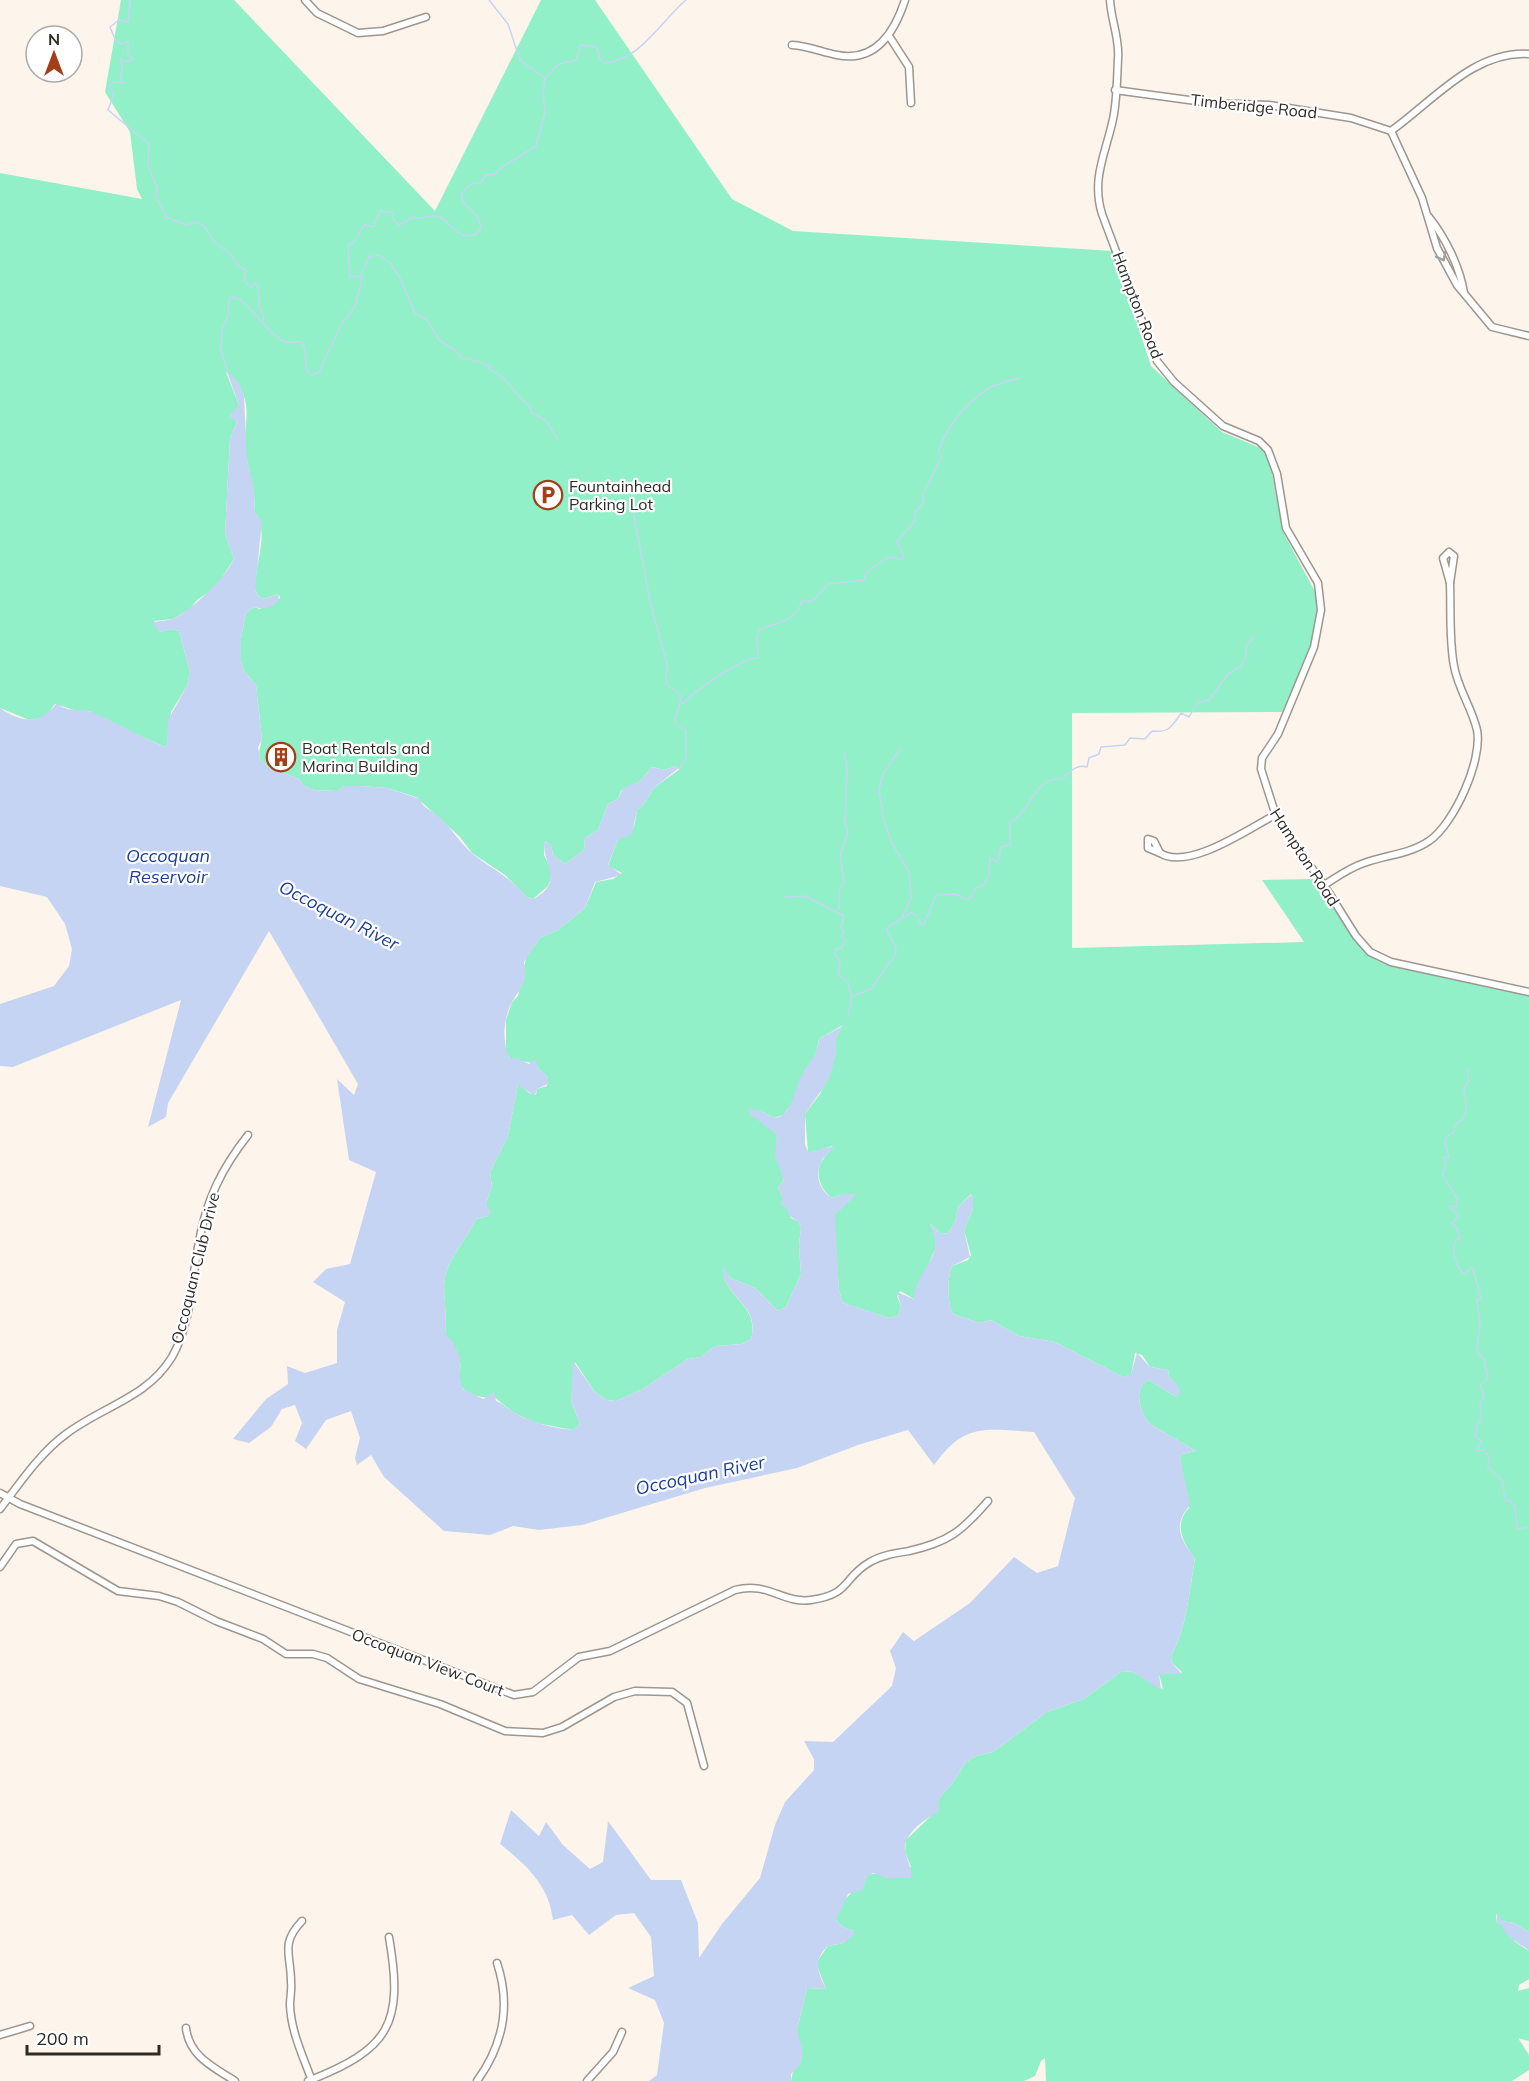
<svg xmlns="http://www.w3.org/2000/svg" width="1529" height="2081" font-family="Mulish,sans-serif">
	<rect width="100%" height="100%" fill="#fdf5ec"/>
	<path fill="#91f0c7" d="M121 0H234L435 211 541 0H595L732 199 793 231 1114 251 1151 366 1222 432 1268 451 1283 532 1318 597 1314 636 1283 712 1072 713V948L1304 942 1262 880 1313 879 1359 945 1378 961 1529 996V1932L1514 1923 1502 1921 1496 1914V1922L1503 1925 1514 1941 1529 1951V1979L1519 1985 1518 1991 1529 1988V2041L1518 2038 1529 2055V2070L1512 2081H1046L1045 2058 1041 2061 1035 2076 1024 2081H791L799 2042 797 2030 807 1988 826 1989 816 1963 828 1946 844 1943 854 1931 843 1927 836 1920C841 1895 856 1893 868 1875L878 1873 893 1878 911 1867 905 1852 906 1840 932 1815 940 1797 952 1784 966 1762 976 1756 993 1752 1047 1712 1084 1699 1122 1671 1133 1672 1163 1689 1159 1674H1180L1182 1672 1172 1663 1171 1656C1187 1628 1189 1591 1195 1559 1183 1542 1173 1525 1189 1508L1180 1458 1182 1454 1196 1451 1150 1424C1140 1413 1132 1387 1149 1380L1176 1397 1179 1388 1169 1376 1168 1370 1150 1367 1142 1355 1135 1353 1131 1375 1123 1377 1055 1342 1019 1336 991 1320 979 1323 953 1314C947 1303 947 1278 952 1266L968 1260 971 1255 964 1230 973 1209 971 1194 958 1207 955 1223 948 1233 941 1234 930 1223 936 1238V1247L914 1299 900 1291 897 1296 901 1306 898 1316 889 1318 843 1303 839 1291 834 1215 851 1199 840 1195 832 1198C820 1190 813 1171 824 1158 828 1152 830 1153 832 1146L811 1153 808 1152 805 1114 820 1094 836 1054V1038L843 1025 819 1039 816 1056 805 1070 792 1104 783 1115 774 1118 763 1112 753 1111 777 1135 776 1156 784 1180 778 1187 791 1218 798 1221 801 1227 799 1246 801 1274 786 1307 778 1311 755 1288 730 1278 724 1268C720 1296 761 1304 751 1339L742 1344 715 1346 701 1357 688 1359 641 1390 616 1401 606 1400 594 1391 575 1362 571 1401 580 1424 573 1430 536 1423 514 1413 494 1397C484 1399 461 1395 460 1381 459 1372 462 1366 459 1357 456 1347 450 1342 445 1334 448 1314 442 1293 445 1277 449 1257 468 1238 476 1219L488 1216 486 1203 492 1187 490 1172 508 1136 518 1084 529 1093 536 1095 537 1089 547 1086 548 1077 532 1063 510 1059 506 1051V1020L512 1002 518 996 526 958 540 938 558 930 585 908 596 882 613 879 622 873 608 866 617 841C634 831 634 831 637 810L644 804 655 787 680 769 676 766 665 770 652 767 640 781 621 791 618 799 608 804 598 830 585 838 584 850 565 864 553 855 551 845 545 841 544 855 552 871 550 880 548 886 533 899 527 897 505 875 472 853 460 837 416 797 387 788 360 786H344L337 791 314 790 304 786 299 779 268 767 260 759 259 752 262 739 256 685 244 671 241 661V638L246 613 254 607 260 609 280 598 279 594 263 599 258 596 255 589C254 566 271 530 254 511 256 490 250 479 247 460 239 422 261 403 226 372L239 405 237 410 230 415 237 422 230 438 225 534 234 559 215 588 197 600 190 609 173 619 154 621 159 632 171 629 179 631 190 672 187 686 171 712 167 745 165 747 97 717 90 711 80 712 55 704 45 717 29 720 0 708V173L142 199 137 189 130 132 105 92Z"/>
	<g fill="#c5d4f3">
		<path d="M226 369 240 385 244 396 247 460 254 488V511L262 521 255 589 258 596 263 599 279 594 278 601C271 608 264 610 254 607L246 613 241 638V661L244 671 256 685 262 740 258 747 260 759 268 767 299 779 304 786 314 790 337 791 344 786H360L387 788 420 799C422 808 432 810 439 817 451 827 461 845 473 854 493 870 509 876 527 897L533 899C566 882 541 864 545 841L551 845 553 855 565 864 584 850 585 838 598 830 608 804 618 799 623 788 640 781 652 767 665 770 676 766 680 767 655 787 644 804 637 810 632 834 617 841 608 865 622 875 595 882 585 908 558 930 540 938 524 962C529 984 520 987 511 1004 503 1020 502 1044 510 1059L517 1058 529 1064 535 1059 539 1069 548 1077V1084L537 1089 535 1096 518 1085 508 1136 490 1172 492 1187 486 1203 491 1212 488 1216 476 1219C468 1238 449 1257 445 1277 442 1293 448 1314 445 1334L453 1342 460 1358V1382L463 1389 483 1399 494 1392 496 1401C504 1404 509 1410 516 1414 534 1423 553 1428 573 1430L580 1424 571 1401 573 1361 594 1391 606 1400 616 1401 641 1390 688 1359 701 1357 715 1346 742 1344 751 1339C762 1304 718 1294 724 1267L730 1278 755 1288 778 1311 786 1307 801 1274 799 1246 801 1227 798 1221 789 1216 786 1207 781 1206 782 1197 778 1187 784 1180 775 1156 777 1135 752 1116 747 1108 763 1112 774 1118C792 1117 794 1090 801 1077 808 1062 818 1056 819 1039L841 1027 848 1016 836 1038V1054L829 1079 805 1114V1144L808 1152 835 1146C831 1151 825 1155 822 1160 814 1175 819 1190 832 1198L843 1194H857L835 1215 839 1291 843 1303 889 1318 898 1316 901 1306 897 1292 914 1299C916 1265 947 1263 930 1223L941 1234 948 1233 955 1223 958 1207 973 1193V1209L964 1230 970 1257 952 1266C947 1278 947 1303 953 1314L979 1323 991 1320 1019 1336 1055 1342 1123 1377 1131 1374 1137 1353 1150 1367 1168 1370 1169 1376 1180 1388 1179 1395 1176 1397 1149 1380C1132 1387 1140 1413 1150 1424L1196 1451 1182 1454 1180 1458 1190 1504C1188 1509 1184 1512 1182 1517 1175 1532 1186 1547 1195 1558 1189 1591 1187 1628 1171 1656L1172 1663 1182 1674H1159L1161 1690 1133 1672 1122 1671 1084 1699 1047 1712 993 1752 976 1756 966 1762 952 1784 940 1797 938 1813C926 1817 903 1835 905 1850 906 1860 913 1868 911 1878H886L873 1873 866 1878 863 1890 848 1894 836 1920 843 1927 854 1931 855 1934 844 1943 828 1946C812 1961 818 1972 826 1989L807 1988 797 2030 803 2053 800 2065 791 2074V2081H649L657 2075 664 2023 655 2000 628 1988 654 1976 651 1937 634 1913 616 1915 589 1935 572 1915 553 1920C549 1885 526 1865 500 1844L511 1810 539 1836 546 1822 563 1845 590 1869 603 1862 608 1821 651 1880H681L698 1923 699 1958 722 1924 760 1878 775 1825 785 1802 814 1770V1759L804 1741 833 1742 892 1686 896 1668 890 1651 903 1632 914 1641 970 1603 1014 1557 1037 1573 1058 1566 1075 1498 1034 1432C985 1429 965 1422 934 1465L908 1430 858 1445 797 1468 705 1488 582 1525 539 1530 513 1526 490 1535 444 1531 384 1477 371 1455 357 1465 355 1458 360 1438 351 1411 326 1420 306 1449 295 1441 302 1423 295 1405 282 1409 271 1427 249 1443 233 1439 266 1399 288 1384 287 1366 305 1373 337 1363V1330L345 1302 313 1282 326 1269 350 1264 376 1172 349 1160 337 1079 354 1095 358 1084 269 931 168 1103 166 1117 148 1127 181 1000 13 1067 0 1066V1004L54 986 69 966 72 949 65 924 47 897 0 886V708C24 724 40 724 57 703 65 713 83 708 92 712 116 722 140 737 165 747L167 745 168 720 187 686 190 672 179 631 171 629 159 632 152 622C159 621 168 621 175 618 193 609 226 577 234 559L225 534 230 438 237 422 229 416 239 405Z"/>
		<path d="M1497 1913 1502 1921 1514 1923 1529 1932V1951C1520 1942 1505 1939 1502 1925L1496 1922Z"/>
	</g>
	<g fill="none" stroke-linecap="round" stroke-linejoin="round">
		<g stroke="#c5d4f3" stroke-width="1.5">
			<polyline points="130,0 128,22 119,20 110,27 115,39 120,44 128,42 128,53 133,59 128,62 120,59 123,68 120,75 123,83 114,82 109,86 114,94 108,110 149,144 148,165 158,190 155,195 166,217 186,225 196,222 204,226 215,243 230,253 237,265 246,270 244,281 251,287 255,283 258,285 260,308 264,316 262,321"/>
			<polyline points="489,0 508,24 520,60 545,78"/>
			<path d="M360 276 369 257 379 255 391 264 399 276 415 313 427 320 439 340 456 351 461 358C471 358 480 362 490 366V370C509 376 515 398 530 406L531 412 546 421 558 440"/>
			<path d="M227 370 221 350 222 331 228 315 229 299 233 297C250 301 265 332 283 341 289 344 295 341 301 342L304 347 307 371 312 375 319 372 342 323 355 307 362 279 360 276 350 277 348 245 354 243 364 225 374 227 380 211 392 212 393 219 399 225 413 217C425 221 432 212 440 217 453 225 459 241 476 234L481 227 477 216 462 201V193L471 184 480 183 486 175 495 174 502 167 536 146 545 112 543 93 545 78 559 64 576 60 581 45 597 47 600 60 604 63C640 61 660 22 686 0"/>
			<polyline points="633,510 650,602 667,664 666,684 682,696 675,719 675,723 686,731 686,758 679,769"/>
			<path d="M682 704C694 692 743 656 758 658L757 637 760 629C776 623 799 621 802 600L807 602 814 600 828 584 864 580 866 573 886 558 893 557 901 560 904 557 897 542 915 521 916 511 923 503V494L941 459 939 449C948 425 967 402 989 388 997 383 1011 381 1020 378"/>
			<polyline points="900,749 883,774 879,790 884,820 892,843 909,872 911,898 902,918"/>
			<polyline points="786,897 805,896 844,916 841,927 844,932 842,937 845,940 842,948 836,949 835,955 840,961 838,975 848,982 851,995"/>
			<polyline points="839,909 839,891 844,882 840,857 848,831 845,823 847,767 844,753"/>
			<path d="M848 1016 852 996 871 989 895 955 896 947 887 931 888 927 911 913 917 915 921 925 924 924 936 895 956 894 964 899H970L976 888 984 885 989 875 990 858 998 862 1001 847 1010 845V822C1033 810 1033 777 1062 779 1070 772 1076 764 1087 767L1089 758 1099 754 1101 747 1125 745 1130 738 1145 739 1152 731C1168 733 1172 727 1181 713L1189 717 1197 703 1209 700 1228 674 1241 666 1246 658V647L1254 636"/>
			<path d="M1467 1069 1469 1081 1464 1088C1464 1101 1473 1116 1455 1124L1454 1132 1447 1136 1445 1143 1449 1157 1444 1158 1446 1167 1442 1173 1457 1199V1207L1450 1206V1208L1459 1216 1452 1223 1457 1228 1460 1239 1456 1240C1451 1249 1455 1268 1465 1274L1471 1268 1473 1269 1481 1298 1477 1300 1480 1325 1477 1351 1484 1359 1488 1378 1480 1385 1484 1395 1480 1405 1482 1420 1477 1425 1475 1436 1481 1441 1477 1450H1484L1489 1457 1488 1467 1502 1480 1505 1500 1510 1501 1515 1506 1517 1529 1529 1527"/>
		</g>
		<g stroke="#9d968e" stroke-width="9">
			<g id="minor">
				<polyline points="305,0 317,13 358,33 383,31 426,17"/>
				<path d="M1110 0C1111 20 1120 40 1118 59 1117 78 1117 101 1113 119 1106 153 1091 178 1102 214L1157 361 1174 382 1223 426 1259 441 1268 450 1277 474 1286 528 1318 583 1321 610 1314 647 1278 734 1262 758 1261 769 1277 819 1324 885 1356 936 1370 952 1391 962 1529 992"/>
				<polyline points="889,36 909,67 911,103"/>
				<path d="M792 45C808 46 822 52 837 55 876 63 895 31 905 0"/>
				<path d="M1115 90 1211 103 1269 105 1351 118 1391 131C1432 102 1474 50 1529 54"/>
				<polyline points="1391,131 1422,198 1437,248 1457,285 1492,327 1529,336"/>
				<path d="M1429 217C1445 237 1460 267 1464 293"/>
				<polygon points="1449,552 1454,556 1450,583 1443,558"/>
				<polygon points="1148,839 1154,841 1160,853 1148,848"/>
				<path d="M1160 853C1188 871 1248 829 1275 815"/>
				<path d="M1324 885C1337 877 1349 868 1364 863 1386 855 1410 854 1429 841 1454 824 1483 760 1477 730 1472 708 1458 689 1454 666 1449 639 1451 611 1450 583"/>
				<path d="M0 1493 20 1504 514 1695 533 1692 579 1657 610 1651 735 1590C768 1581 783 1604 811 1600 852 1594 842 1578 870 1562 882 1555 896 1553 909 1551 949 1542 962 1531 988 1501"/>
				<path d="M0 1509C20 1483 40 1453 66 1434 103 1406 147 1398 172 1357 192 1322 191 1280 199 1242 206 1200 222 1168 248 1135"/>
				<polyline points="0,1567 16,1544 33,1541 118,1591 159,1596 178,1602 216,1621 263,1639 286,1654 313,1654 327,1658 359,1679 440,1704 505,1731 543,1733 562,1727 614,1697 635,1691 672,1692 687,1703 704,1766"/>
				<path d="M302 1921C280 1944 291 1954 291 1982 292 1989 290 1997 290 2005 291 2032 303 2056 312 2081"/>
				<path d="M186 2028C189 2056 213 2067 235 2081"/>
				<polyline points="0,2035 30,2026"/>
				<path d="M308 2081C390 2049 404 2024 389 1937"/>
				<path d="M477 2081C503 2045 511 2005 497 1963"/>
				<polyline points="587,2081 613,2052 622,2032"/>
			</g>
		</g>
		<use href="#minor" stroke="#fff" stroke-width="6"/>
	</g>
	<defs><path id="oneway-chevron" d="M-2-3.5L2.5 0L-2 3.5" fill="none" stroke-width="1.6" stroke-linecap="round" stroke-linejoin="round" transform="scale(1.5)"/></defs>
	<use stroke="#a1a09e" href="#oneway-chevron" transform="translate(1442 257) rotate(63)"/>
	<defs>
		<g id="parking-ring" transform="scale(1.5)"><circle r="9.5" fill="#fff" stroke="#a43e16" stroke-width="1.5"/><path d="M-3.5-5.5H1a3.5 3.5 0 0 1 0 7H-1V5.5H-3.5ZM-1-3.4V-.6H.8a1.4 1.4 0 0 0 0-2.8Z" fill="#a43e16"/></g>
		<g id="building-ring" transform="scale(1.5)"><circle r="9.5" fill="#fff" stroke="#a43e16" stroke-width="1.5"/><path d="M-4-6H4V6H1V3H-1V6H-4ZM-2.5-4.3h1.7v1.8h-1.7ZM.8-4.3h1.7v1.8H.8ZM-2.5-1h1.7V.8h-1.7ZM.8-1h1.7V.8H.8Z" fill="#a43e16"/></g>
	</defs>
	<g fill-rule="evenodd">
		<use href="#parking-ring" x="548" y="495"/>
		<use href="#building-ring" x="281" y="757"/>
	</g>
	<g text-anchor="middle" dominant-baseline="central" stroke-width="4.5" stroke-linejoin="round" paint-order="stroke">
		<g font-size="16" fill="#2e2b27" stroke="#fff">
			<text transform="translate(1254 106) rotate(6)">Timberidge Road</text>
			<text transform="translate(1138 305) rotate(69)">Hampton Road</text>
			<text transform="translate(1305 857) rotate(57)">Hampton Road</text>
			<text transform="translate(195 1268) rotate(-76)">Occoquan Club Drive</text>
			<text transform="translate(428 1662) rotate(21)">Occoquan View Court</text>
		</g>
		<g font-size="16" fill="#2e2b27" stroke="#fff" text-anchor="start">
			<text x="569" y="486">Fountainhead<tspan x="569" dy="18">Parking Lot</tspan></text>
			<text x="302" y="748">Boat Rentals and<tspan x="302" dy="18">Marina Building</tspan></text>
		</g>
		<g font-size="18" font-style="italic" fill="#1c3f93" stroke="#fff">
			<text x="168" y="855">Occoquan<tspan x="168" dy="21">Reservoir</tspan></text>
			<text transform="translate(339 915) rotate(27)">Occoquan River</text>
			<text transform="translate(700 1475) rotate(-12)">Occoquan River</text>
		</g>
	</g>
	<g transform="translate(54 54)"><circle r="28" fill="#ffffff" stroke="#abaaa9" stroke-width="1.5"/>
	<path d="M0-4.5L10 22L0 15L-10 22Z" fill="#a43e16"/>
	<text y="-9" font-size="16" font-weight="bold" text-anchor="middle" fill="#2e2b27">N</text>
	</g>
	<path d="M27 2045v9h132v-9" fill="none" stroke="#2e2b27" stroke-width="3"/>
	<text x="36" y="2045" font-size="18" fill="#2e2b27" stroke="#ffffff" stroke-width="4.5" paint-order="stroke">200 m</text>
</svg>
